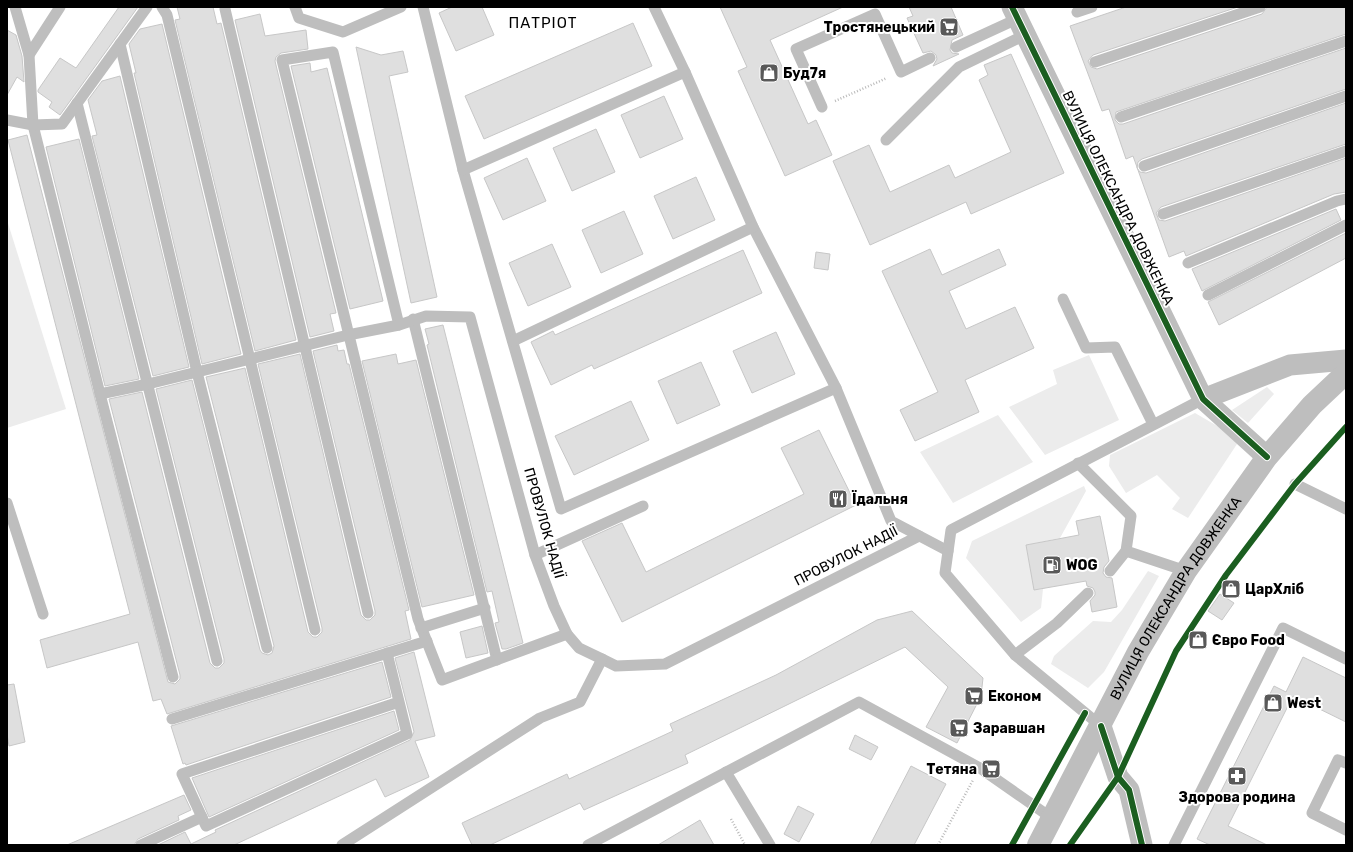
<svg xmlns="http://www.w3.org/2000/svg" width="1353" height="852" font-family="Rubik,sans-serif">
	<rect width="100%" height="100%" fill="#fff"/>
	<g fill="#ececec">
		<polygon points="7,220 66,409 7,428"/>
		<polygon points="1089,355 1119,420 1045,455 1009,407 1057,384 1053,370"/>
		<polygon points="1267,387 1274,394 1248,423 1232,410"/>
		<polygon points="1195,413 1231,434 1237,444 1188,518 1172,509 1180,498 1157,475 1126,493 1109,466 1110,455"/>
		<polygon points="998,415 1033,462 953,503 920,452"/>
		<polygon points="1084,486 1086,491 1060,538 1026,545 1034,590 1043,589 1041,608 1021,622 966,558 972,541"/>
		<polygon points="1148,571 1159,576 1104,672 1088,688 1051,664 1054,656 1093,621 1111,622 1122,610"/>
	</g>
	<g fill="#dfdfdf" stroke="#c7c7c7">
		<polygon points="119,7 138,7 60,115 49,107 52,102 38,92 38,90 60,58 76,68"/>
		<polygon points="177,7 213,7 217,24 221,23 296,340 255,351 175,20 180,19"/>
		<polygon points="452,7 482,7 494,35 456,51 439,13"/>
		<polygon points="720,7 843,7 770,40 808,124 816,120 832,155 785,176 738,71 747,67"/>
		<polygon points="909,7 951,7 963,35 952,40 950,50 952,53 959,54 933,66 937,59 936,55 931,51 923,53 907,18 913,16"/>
		<polygon points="1126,7 1238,7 1093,55 1088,61 1091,67 1097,69 1262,14 1267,7 1346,7 1346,34 1116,112 1115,120 1119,124 1123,124 1346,48 1346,89 1142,159 1138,162 1137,168 1140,172 1146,173 1346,103 1346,144 1161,207 1156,213 1159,220 1165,221 1346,158 1346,192 1334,194 1186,256 1184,251 1169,257 1133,156 1126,159 1109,109 1102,111 1070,26"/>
		<polygon points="260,14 265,36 306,30 308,49 281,53 276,57 275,61 336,313 330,314 334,331 310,337 235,20"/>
		<polygon points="633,23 652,66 484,139 465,96"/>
		<polygon points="162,24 241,354 202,364 134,73 136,73 129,44 140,29"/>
		<polygon points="7,30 16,35 22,56 24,82 17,77 7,95"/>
		<polygon points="356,47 381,55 403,51 408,72 389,76 437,297 411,303"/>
		<polygon points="1011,54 1064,173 971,214 966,202 870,245 833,161 869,145 890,192 949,165 955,178 1011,152 979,80 988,75 984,65"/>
		<polygon points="310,63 311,72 327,68 383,301 350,309 291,66"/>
		<polygon points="120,76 189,367 153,376 92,136 97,135 88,100 102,81"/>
		<polygon points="664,96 683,139 640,158 621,115"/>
		<polygon points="596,129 615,172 572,191 553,148"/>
		<polygon points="27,135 168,682 175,684 180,679 180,675 109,399 142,392 210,663 215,668 219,668 224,663 224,659 156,389 192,380 260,650 262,653 268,655 272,653 274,646 206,377 245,368 308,632 313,637 317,637 322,632 322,628 258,364 300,354 361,615 366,620 370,620 375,615 375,611 313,351 337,345 338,351 344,350 347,364 349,364 409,610 405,611 411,639 167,714 161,699 153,701 138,642 47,668 40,640 130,614 8,140"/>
		<polygon points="79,139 139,379 105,386 46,147"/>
		<polygon points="527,158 546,201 503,220 484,178"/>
		<polygon points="696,177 715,220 673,239 654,196"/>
		<polygon points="1336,209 1341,220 1202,291 1192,269"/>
		<polygon points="624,211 643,254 601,273 582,230"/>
		<polygon points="1346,233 1346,258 1219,325 1208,302"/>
		<polygon points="552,244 571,287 528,306 509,263"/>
		<polygon points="930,249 942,275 999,249 1006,265 949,291 966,329 1015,307 1034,348 965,380 979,412 915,441 900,410 938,392 882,271"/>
		<polygon points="743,250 762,293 594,369 592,365 551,385 531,342 553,331 555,335"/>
		<polygon points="816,252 830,254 828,270 814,268"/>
		<polygon points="443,325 523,643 506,649 502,649 495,623 499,622 492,591 487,592 427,345 429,344 425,329"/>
		<polygon points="776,332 795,374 752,393 733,351"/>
		<polygon points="396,354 398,364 416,360 474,595 422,607 362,361"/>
		<polygon points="701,362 720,405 677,424 658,381"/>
		<polygon points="631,401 649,440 574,475 555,436"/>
		<polygon points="819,430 856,505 622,622 582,541 622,523 646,572 804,494 781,448"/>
		<polygon points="1100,516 1109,561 1104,567 1103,573 1106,577 1112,578 1117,607 1092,612 1090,601 1095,595 1095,592 1093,588 1087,586 1086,581 1034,590 1026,545 1079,535 1076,521"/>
		<polygon points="1220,594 1234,603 1222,620 1208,611"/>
		<polygon points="912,611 983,678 981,696 957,743 926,727 948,687 905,647 685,755 688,763 584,810 580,803 490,845 472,845 462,823 567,774 569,779 673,731 670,724 776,675 877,620"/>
		<polygon points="482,626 488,653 466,658 460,632"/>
		<polygon points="414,652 435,736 415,741 429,777 385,797 376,779 234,845 158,845 185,832 191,844 216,832 215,830 410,740 414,732 395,658"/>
		<polygon points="1303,657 1346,678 1346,722 1293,696 1228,826 1267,845 1210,845 1197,839 1274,686 1286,692"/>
		<polygon points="382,662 391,697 186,765 185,763 183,764 171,726"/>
		<polygon points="14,684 25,742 9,746 7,734 7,685"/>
		<polygon points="394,711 399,730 209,817 192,778"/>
		<polygon points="855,735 878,747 871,760 849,749"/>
		<polygon points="911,766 946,784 914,845 870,845"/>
		<polygon points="184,795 191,810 178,816 179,820 138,839 134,845 67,845"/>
		<polygon points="798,806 814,814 799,842 784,834"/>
		<polygon points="700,820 714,845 658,845"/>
	</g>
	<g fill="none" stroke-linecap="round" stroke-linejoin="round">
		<g stroke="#b9b9b9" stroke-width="2.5" stroke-dasharray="1 2" stroke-linecap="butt">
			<polyline points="835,101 887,78"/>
			<polyline points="731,819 745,845"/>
			<polyline points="938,845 973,780"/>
		</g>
		<g stroke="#bebebe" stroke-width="11">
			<polyline points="15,7 29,55 33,125 100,394 173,677"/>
			<polyline points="162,7 167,15 315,630"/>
			<polyline points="295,7 299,18 343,32 401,7"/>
			<polyline points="423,7 463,170 561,509 836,388"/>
			<polyline points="654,7 685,72 753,227 836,388 891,521 948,551"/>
			<polyline points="225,9 368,613"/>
			<polyline points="1077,12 1092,7"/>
			<polyline points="120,44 197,372 267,648"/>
			<polyline points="956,47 1017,19"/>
			<polyline points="29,55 60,7"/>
			<polyline points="1095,62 1260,7"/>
			<polyline points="77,103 217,661"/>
			<polyline points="822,107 796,49 875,14 901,72 930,58"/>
			<polyline points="1121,117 1346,41"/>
			<polyline points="7,120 33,125 62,124 147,7"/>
			<polyline points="886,140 959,67 1025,35"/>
			<polyline points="1144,166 1346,96"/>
			<polyline points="463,170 685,72"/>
			<polyline points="1163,214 1346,151"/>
			<polyline points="1188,263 1337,201 1346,199"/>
			<polyline points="1208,295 1346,225"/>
			<polyline points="1063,299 1086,348 1115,347 1153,424"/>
			<polyline points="413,319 497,660"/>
			<polyline points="399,325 333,52 282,60 418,619 442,680 567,634"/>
			<polyline points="513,341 753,227"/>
			<polyline points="100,394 148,384 348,335 399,325 426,316 470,317 535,555 554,606 567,634 579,648 602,659 616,666 665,664 919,536"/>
			<polyline points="1078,463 1131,516 1126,551 1110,571"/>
			<polyline points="1295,484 1346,509"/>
			<polyline points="7,503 43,614"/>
			<polyline points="1126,551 1186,571"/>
			<polyline points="535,555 643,506"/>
			<polyline points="421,628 485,608"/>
			<polyline points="387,653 407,734 206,826 182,774 399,702"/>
			<polyline points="1015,655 1057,623 1088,593"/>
			<polyline points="172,719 427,641"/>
			<polyline points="1101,726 1015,655 945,573 951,530 1203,399"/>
			<polyline points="1346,763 1338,760 1312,813 1346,830"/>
			<polyline points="726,772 770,845"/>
			<polyline points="141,845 202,817"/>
			<polyline points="342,845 540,718 580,702 602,659"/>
			<polyline points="588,845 859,702 980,768 1053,819"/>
			<polyline points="1174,845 1283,628 1346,659"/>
		</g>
		<g stroke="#bebebe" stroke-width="21">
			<polyline points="1012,7 1203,399 1267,457"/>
			<polyline points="1203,399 1290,365 1346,360"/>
			<polyline points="1101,726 1118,777 1129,790 1142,845"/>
		</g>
		<path stroke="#bebebe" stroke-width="22" id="s1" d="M1038 845 1138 652 1186 571 1267 457 1312 405 1346 373"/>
		<g stroke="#fff" stroke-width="8">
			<g id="cycleway">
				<polyline points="1012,7 1203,399 1267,457"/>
				<polyline points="1101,726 1118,777 1129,790 1142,845"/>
				<polyline points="1012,845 1085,713"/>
				<polyline points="1070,845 1118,777 1176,651 1226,575 1295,484 1346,427"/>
			</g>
		</g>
		<use href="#cycleway" stroke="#1b5e20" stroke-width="6"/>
	</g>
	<defs>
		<g id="supermarket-square" transform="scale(1)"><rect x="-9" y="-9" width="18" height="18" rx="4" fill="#595959" stroke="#fff"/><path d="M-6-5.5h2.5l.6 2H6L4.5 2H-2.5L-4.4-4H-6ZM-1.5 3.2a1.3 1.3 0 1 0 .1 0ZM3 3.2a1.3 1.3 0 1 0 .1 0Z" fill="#fff"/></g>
		<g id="shop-square" transform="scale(1)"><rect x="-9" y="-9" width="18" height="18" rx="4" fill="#595959" stroke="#fff"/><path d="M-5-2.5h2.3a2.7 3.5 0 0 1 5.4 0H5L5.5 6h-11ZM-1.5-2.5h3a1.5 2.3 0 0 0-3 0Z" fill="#fff"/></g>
		<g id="restaurant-square" transform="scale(1)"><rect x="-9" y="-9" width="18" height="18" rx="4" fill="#595959" stroke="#fff"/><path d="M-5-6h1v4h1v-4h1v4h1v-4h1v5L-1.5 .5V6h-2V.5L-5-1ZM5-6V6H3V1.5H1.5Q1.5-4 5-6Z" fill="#fff"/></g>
		<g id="fuel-square" transform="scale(1)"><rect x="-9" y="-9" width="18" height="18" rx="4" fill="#595959" stroke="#fff"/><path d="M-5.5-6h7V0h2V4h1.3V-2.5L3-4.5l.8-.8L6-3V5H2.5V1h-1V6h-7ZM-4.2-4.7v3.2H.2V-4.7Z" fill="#fff"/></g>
		<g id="pharmacy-square" transform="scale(1)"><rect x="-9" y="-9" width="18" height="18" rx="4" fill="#595959" stroke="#fff"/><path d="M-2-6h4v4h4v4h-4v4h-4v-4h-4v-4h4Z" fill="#fff"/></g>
	</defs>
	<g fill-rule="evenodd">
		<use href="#supermarket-square" x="949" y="27"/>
		<use href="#shop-square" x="769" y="73"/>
		<use href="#restaurant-square" x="838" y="499"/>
		<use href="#fuel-square" x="1052" y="565"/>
		<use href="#shop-square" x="1231" y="589"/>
		<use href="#shop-square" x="1198" y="640"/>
		<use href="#supermarket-square" x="974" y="696"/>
		<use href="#shop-square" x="1273" y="703"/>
		<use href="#supermarket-square" x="959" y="728"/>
		<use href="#supermarket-square" x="991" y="769"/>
		<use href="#pharmacy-square" x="1237" y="776"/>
	</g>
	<g text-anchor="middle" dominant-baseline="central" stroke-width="4" stroke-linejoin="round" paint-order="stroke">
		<g font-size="14" font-weight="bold" fill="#000" stroke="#fff" text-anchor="start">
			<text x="935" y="27" text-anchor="end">Тростянецький</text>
			<text x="783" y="73">Буд7я</text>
			<text x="852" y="499">Їдальня</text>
			<text x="1066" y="565">WOG</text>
			<text x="1245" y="589">ЦарХліб</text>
			<text x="1212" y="640">Євро Food</text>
			<text x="988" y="696">Економ</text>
			<text x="1287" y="703">West</text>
			<text x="973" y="728">Заравшан</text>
			<text x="977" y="769" text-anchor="end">Тетяна</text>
			<text x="1237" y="797" text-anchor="middle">Здорова родина</text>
		</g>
		<g font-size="14" fill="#000" stroke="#fff">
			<text transform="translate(1118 198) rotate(64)">ВУЛИЦЯ ОЛЕКСАНДРА ДОВЖЕНКА</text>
			<text transform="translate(544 523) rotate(74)">ПРОВУЛОК НАДІЇ</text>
			<text transform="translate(846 556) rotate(-27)">ПРОВУЛОК НАДІЇ</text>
			<text stroke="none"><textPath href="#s1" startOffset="283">ВУЛИЦЯ ОЛЕКСАНДРА ДОВЖЕНКА</textPath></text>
		</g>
		<g font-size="15" letter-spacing="1" fill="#000" stroke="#fff">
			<text x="543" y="23">ПАТРІОТ</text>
		</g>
	</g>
	<rect width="1353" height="852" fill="none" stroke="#000000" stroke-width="16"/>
</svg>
